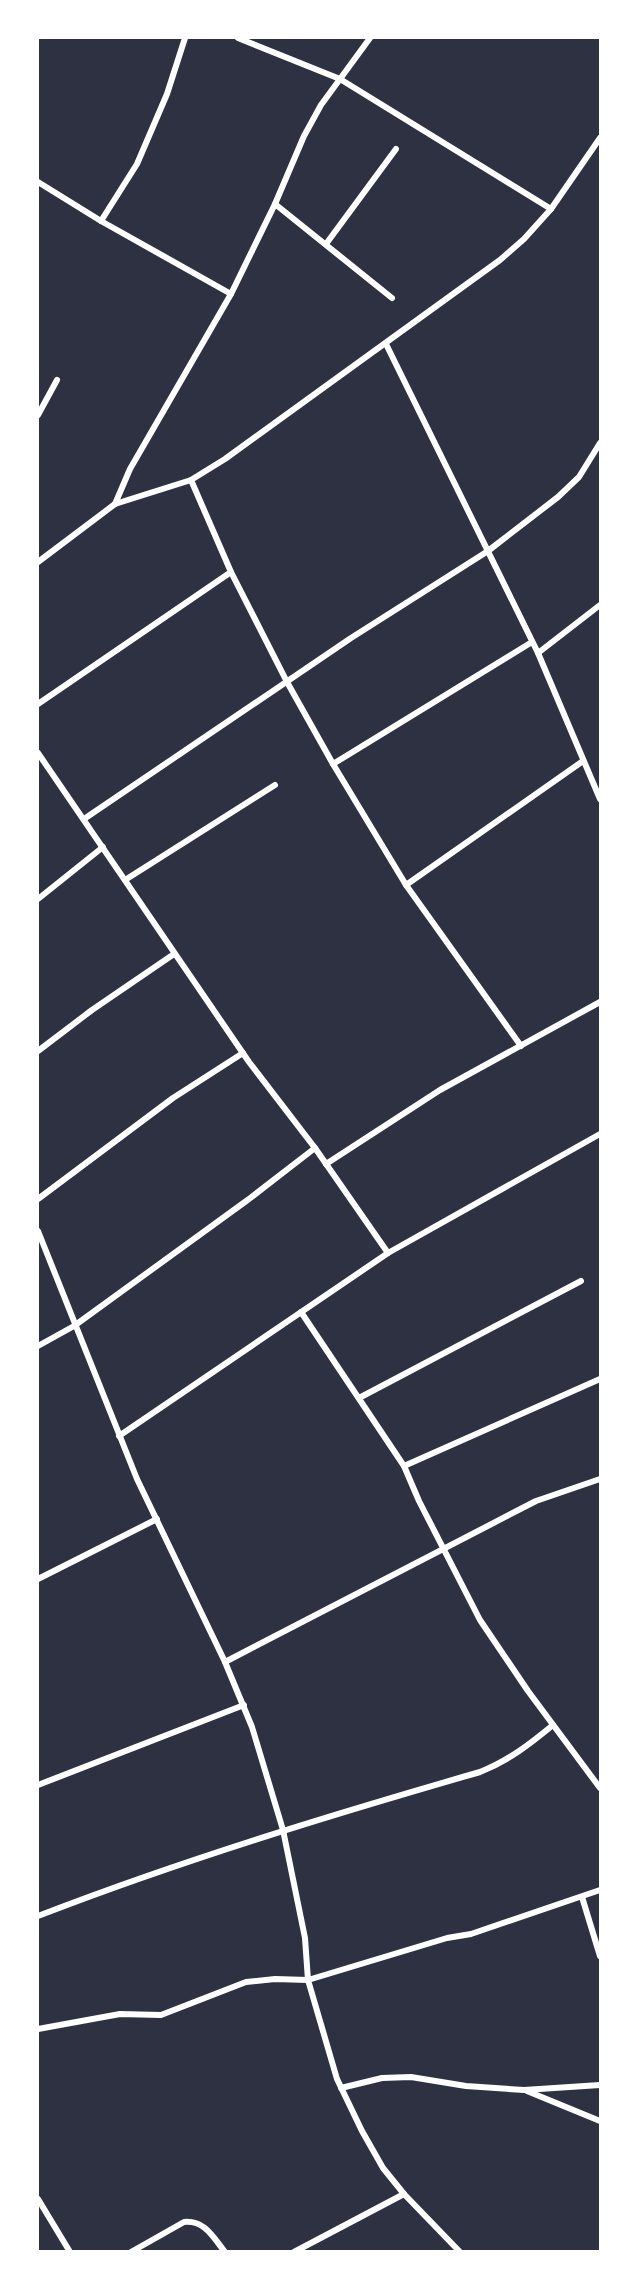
<svg xmlns="http://www.w3.org/2000/svg" width="638" height="2289" font-family="'Sofia Sans Condensed',sans-serif">
	<rect width="100%" height="100%" fill="#2d3142"/>
	<g fill="none" stroke-linecap="round" stroke-linejoin="round">
		<g stroke="#fff" stroke-width="6">
			<polyline points="238,38 340,79 551,209"/>
			<polyline points="38,182 101,221 231,294"/>
			<polyline points="275,204 392,298"/>
			<polyline points="101,221 137,164 167,94 185,38"/>
			<polyline points="326,244 396,149"/>
			<polyline points="386,344 538,653 600,799"/>
			<polyline points="38,415 57,380"/>
			<polyline points="191,480 231,572 287,682 333,764 406,885 521,1046"/>
			<polyline points="115,504 130,469 231,294 275,204 304,136 321,105 370,38"/>
			<polyline points="38,562 115,504 191,480 225,459 500,260 524,239 551,209 600,138"/>
			<polyline points="538,653 600,605"/>
			<polyline points="38,704 231,572"/>
			<polyline points="38,753 249,1062 315,1148 388,1253"/>
			<polyline points="333,764 532,642"/>
			<polyline points="84,819 351,638 488,551 558,497 579,477 600,443"/>
			<polyline points="125,880 275,785"/>
			<polyline points="406,885 583,761"/>
			<polyline points="38,899 103,847"/>
			<polyline points="38,1051 92,1010 174,954"/>
			<polyline points="326,1164 440,1090 600,1002"/>
			<polyline points="38,1199 173,1098 243,1053"/>
			<polyline points="38,1231 137,1479 225,1662 252,1727 283,1830 305,1938 308,1980 337,2079 362,2131 383,2168 404,2194 460,2252"/>
			<polyline points="301,1312 404,1466 419,1501 480,1620 528,1691 600,1788"/>
			<polyline points="38,1346 74,1326 249,1199 315,1148"/>
			<polyline points="359,1398 581,1281"/>
			<polyline points="119,1436 388,1253 600,1134"/>
			<polyline points="404,1466 600,1379"/>
			<polyline points="38,1579 157,1519"/>
			<polyline points="225,1662 536,1501 600,1479"/>
			<polyline points="38,1785 244,1705"/>
			<polyline points="582,1897 600,1956"/>
			<path d="M38 1916C183 1860 331 1815 480 1772 508 1761 530 1744 553 1725"/>
			<polyline points="38,2029 120,2014 161,2015 246,1982 275,1979 308,1980 447,1938 471,1934 600,1890"/>
			<polyline points="341,2088 382,2078 411,2077 466,2086 524,2090 600,2085"/>
			<polyline points="527,2091 600,2121"/>
			<polyline points="38,2199 70,2252"/>
			<path d="M131 2252 184 2222C205 2220 213 2237 225 2252"/>
			<polyline points="294,2252 404,2194"/>
		</g>
	</g>
	<rect width="638" height="2289" fill="none" stroke="#ffffff" stroke-width="78"/>
</svg>
